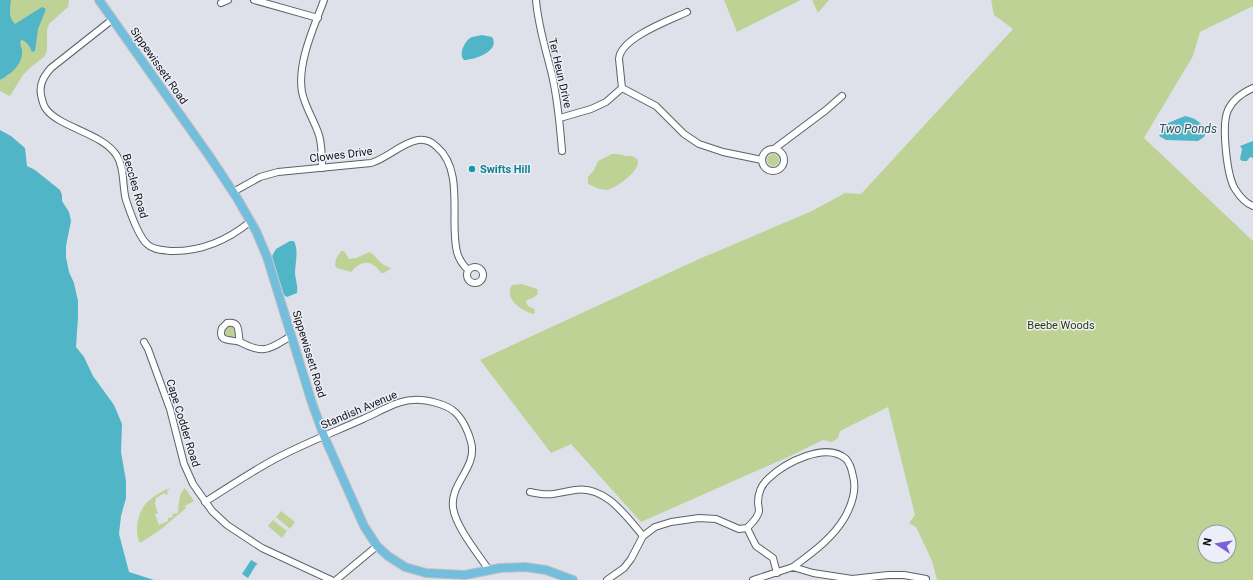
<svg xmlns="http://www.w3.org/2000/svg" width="1253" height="580" font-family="Roboto,sans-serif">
	<rect width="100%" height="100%" fill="#dfe1ea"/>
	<g fill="#bfd296" fill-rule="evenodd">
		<polygon points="0,0 69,0 68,7 49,24 47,30 47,51 44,57 31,67 23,75 10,96 0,91 0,80 9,75 21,59"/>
		<polygon points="724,0 801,0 737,32"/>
		<polygon points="812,0 829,0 818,13"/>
		<path d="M991 0H1253V6L1200 32 1193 56 1144 138 1253 241V580H937L932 561 916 527 909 523 915 515 888 407 840 431 838 438 832 442 823 440 788 457 641 522 571 444 551 453 480 360 699 259 812 211 845 193 861 194 1013 29 994 15ZM1205 532H1229V556H1205Z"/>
		<circle cx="773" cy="160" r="6"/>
		<path d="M612 154C617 154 620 154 625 156 628 156 634 155 637 159 644 169 614 190 606 190 600 190 593 186 588 184V177L594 170 598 161Z"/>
		<path d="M341 251H344L349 259 356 258 370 252C378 258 381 266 391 268L384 273H381C372 259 361 260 351 272L337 268 335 265 336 259Z"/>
		<path d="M522 284 537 289 538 294 533 298 527 300 526 302 528 306 534 309 535 313 534 314C522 312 503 298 512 285Z"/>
		<circle cx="230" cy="332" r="6"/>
		<path d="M170 488 167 491 168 494 166 495 165 493 159 496V497L156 498 155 504 158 513 155 514 159 525 168 521V518L173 517 172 514 178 513C179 505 178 494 185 488L194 501 185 506 186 508 160 530 140 543C137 537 137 533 137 527 139 505 151 496 170 488Z"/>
		<polygon points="281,511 295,522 290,529 276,517"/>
		<polygon points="273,520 287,531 282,538 268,526"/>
	</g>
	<g fill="#50b5c6">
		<path d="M0 0H11C10 9 8 17 15 24L42 7 46 9 38 29 35 51 32 52C30 47 27 41 21 40 19 46 23 48 22 53 22 65 10 75 0 80Z"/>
		<path d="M482 35 492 37C501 51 474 60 464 60 458 54 465 40 472 37 475 36 479 36 482 35Z"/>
		<path d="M1185 116C1196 118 1202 123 1206 133L1204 137 1198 141 1166 140 1159 136 1168 123Z"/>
		<polygon points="0,130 11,136 25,148 27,166 35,170 60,190 62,195 62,201 69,212 71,221 66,246 66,257 69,272 74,283 78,301 78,317 76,347 84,357 93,376 114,405 122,424 121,452 126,481 126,498 121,516 119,534 129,572 154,580 0,580"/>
		<polygon points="1253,141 1253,158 1250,157 1247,161 1242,161 1240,159 1242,149 1240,146"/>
		<path d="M290 241H294C299 251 295 263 295 274 296 281 298 287 297 293L287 297 284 295 272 256 276 249Z"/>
		<polygon points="251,560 258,564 256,565 248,578 242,574"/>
	</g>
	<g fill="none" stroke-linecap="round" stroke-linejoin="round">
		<g stroke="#5f6168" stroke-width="8">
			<g id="minor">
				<polyline points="254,0 318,18"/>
				<path d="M536 0C538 26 546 50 552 75 558 101 560 125 562 151"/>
				<polyline points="221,3 228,0"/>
				<path d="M687 12C670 20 620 38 619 59L622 88 656 106 684 134 699 144 723 152 762 160"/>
				<path d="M113 19 51 68C44 76 39 84 41 95 42 100 43 105 46 109 60 128 103 133 117 156 125 169 122 186 126 200 130 212 138 236 147 244 153 250 162 250 170 251 200 252 228 240 251 221"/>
				<path d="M1253 88C1242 93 1233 99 1228 110 1221 125 1227 176 1235 189 1240 197 1245 203 1253 206"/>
				<polyline points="560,118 591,109 606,102 622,88"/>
				<polyline points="774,149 826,110 842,96"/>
				<circle cx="773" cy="160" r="11"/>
				<path d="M322 168C322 157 322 145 319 135 314 120 305 107 302 92 297 63 314 27 324 0"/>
				<path d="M233 192 260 177 278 172 371 163C388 158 401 143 418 140 425 139 432 142 437 147 465 171 449 221 457 252 459 260 463 265 468 270"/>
				<circle cx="475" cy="275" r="8"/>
				<path d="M227 323C242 321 237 333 240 342 231 339 217 343 222 328Z"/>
				<polyline points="144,342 148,349 170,409 184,464 193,484 212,511 227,525 262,548 331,580"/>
				<path d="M240 342C265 355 269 349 291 336"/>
				<path d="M530 492C552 497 555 493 575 490 605 485 626 516 643 536"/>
				<path d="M205 502C228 487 251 472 275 459 303 444 334 432 363 419 377 413 398 400 413 400 426 399 447 404 456 413 463 420 469 433 471 442 478 467 450 483 453 507 455 526 478 554 489 570"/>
				<polyline points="747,528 756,546 773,558 777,573"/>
				<polyline points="336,580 377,546"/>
				<path d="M607 580 624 568 631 559 643 536 655 527 671 522 699 518 716 519 739 529 747 528C751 524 758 518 759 511 759 508 758 505 758 502 758 493 762 484 769 478 785 463 826 441 846 459 850 463 852 471 853 476 857 490 852 504 845 517 833 538 812 553 793 567"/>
				<polyline points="753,580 793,567 813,573 852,579 888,575 904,575 926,579"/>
			</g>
		</g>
		<g stroke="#c1c1c2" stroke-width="10">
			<polyline id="major" points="99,0 210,157 237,198 256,231 267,257 312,403 324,436 364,526 377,546 388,556 405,567 426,573 465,575 500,568 525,567 546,570 573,580"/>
		</g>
		<use href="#minor" stroke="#fff" stroke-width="6"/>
		<use href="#major" stroke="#73bedd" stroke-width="8"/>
	</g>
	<circle fill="#0f9aa8" stroke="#eceff7" stroke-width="1.5" cx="472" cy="169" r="4"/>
	<g text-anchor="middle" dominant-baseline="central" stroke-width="3" stroke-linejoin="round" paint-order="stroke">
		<g font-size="11" fill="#111215" stroke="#eceff7">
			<text transform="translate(159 66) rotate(55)">Sippewissett Road</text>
			<text transform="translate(560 73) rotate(77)">Ter Heun Drive</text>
			<text transform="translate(341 155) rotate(-7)">Clowes Drive</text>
			<text transform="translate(135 186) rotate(74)">Beccles Road</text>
			<text transform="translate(309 354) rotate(73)">Sippewissett Road</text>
			<text transform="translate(359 410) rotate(-23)">Standish Avenue</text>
			<text transform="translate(183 423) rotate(73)">Cape Codder Road</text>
		</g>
		<g font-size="11" font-weight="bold" fill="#0d838f" stroke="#eceff7" text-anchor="start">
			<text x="480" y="169">Swifts Hill</text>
		</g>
		<g font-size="11" fill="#2e3b05" stroke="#eceff7">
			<text x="1061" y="325">Beebe Woods</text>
		</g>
		<g font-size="12" font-style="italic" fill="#28545c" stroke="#eceff7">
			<text x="1188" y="129">Two Ponds</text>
		</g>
	</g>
	<g transform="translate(1217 544) rotate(282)"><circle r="19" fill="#eceff7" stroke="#94979d"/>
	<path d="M0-3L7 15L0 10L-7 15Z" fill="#7b5fda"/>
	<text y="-6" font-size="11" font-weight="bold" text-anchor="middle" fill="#111215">N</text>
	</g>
</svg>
